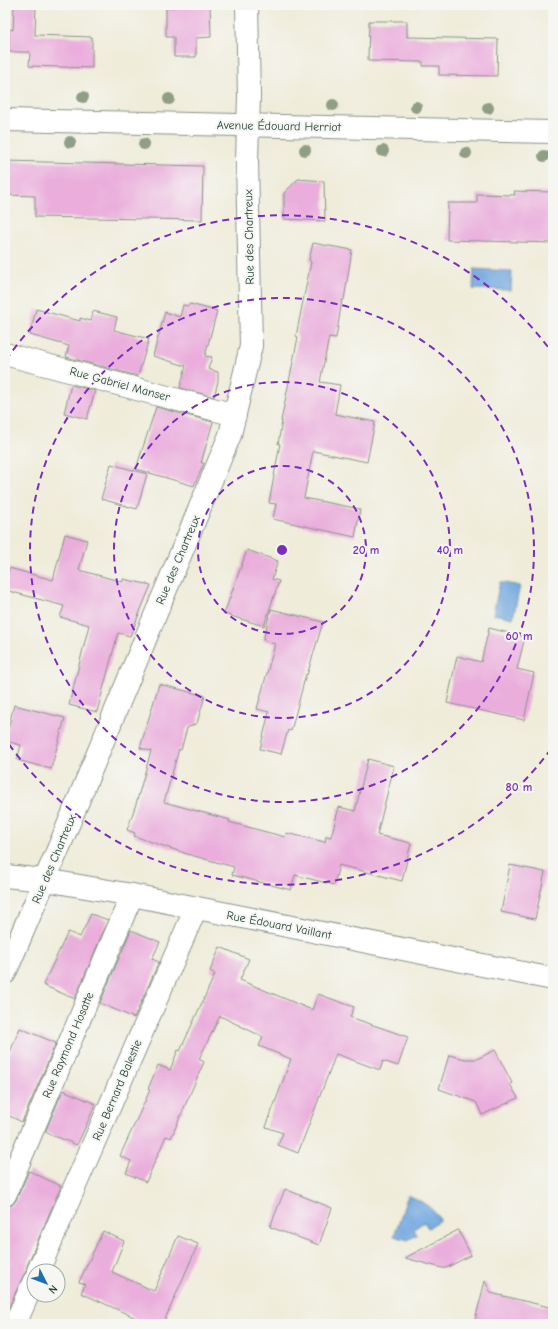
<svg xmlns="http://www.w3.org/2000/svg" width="558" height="1329" font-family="'Comic Neue',sans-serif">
	<rect width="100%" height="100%" fill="#f6f6f2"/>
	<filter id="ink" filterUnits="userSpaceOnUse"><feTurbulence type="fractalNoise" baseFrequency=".025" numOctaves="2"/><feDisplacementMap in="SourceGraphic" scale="8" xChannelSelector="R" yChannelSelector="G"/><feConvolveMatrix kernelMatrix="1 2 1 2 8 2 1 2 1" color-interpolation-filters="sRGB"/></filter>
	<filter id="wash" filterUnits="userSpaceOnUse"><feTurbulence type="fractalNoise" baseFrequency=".012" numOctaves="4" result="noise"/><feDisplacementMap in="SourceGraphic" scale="16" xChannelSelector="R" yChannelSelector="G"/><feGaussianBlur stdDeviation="0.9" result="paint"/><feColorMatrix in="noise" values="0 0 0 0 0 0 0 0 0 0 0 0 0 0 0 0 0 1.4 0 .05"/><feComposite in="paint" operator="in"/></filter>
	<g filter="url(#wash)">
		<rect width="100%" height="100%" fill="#efecda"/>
		<g fill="#72a8df" stroke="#48728a">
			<polygon points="474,269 512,271 511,290 473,289"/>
			<polygon points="500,582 520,586 513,618 493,614"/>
			<path d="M408 1195C421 1201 433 1207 440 1220L428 1228 424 1222 414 1229 417 1235 408 1240 394 1236Z"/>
		</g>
		<g id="blocks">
			<g fill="#eaaddc">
				<polygon points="14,5 36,5 35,35 92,37 92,68 29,66 30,52 9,52 9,29 13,30"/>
				<polygon points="177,5 210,5 211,37 196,38 196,57 174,57 174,37 166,37 166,8 177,7"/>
				<polygon points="369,21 407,21 407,37 498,39 497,76 439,75 439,66 423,66 423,62 368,61"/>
				<polygon points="5,161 203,166 202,220 35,217 35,196 5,195"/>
				<polygon points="298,179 324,181 325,221 284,219 284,193"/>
				<polygon points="514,191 553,192 553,243 447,240 448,203 477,203 477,194 515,195"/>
				<polygon points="313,243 352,250 344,300 342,300 336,338 329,337 320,382 340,385 335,414 375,422 367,462 313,451 304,498 360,509 355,537 273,519 276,504 269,503 280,444 278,444 282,421 281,421 298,337 296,336 311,262 309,260"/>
				<polygon points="190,304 217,311 205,356 212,357 208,369 218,372 218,381 214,397 180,388 186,366 153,356 165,312 180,317 183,305 188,306"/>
				<polygon points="36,309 80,321 80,318 91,321 93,311 117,317 114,330 149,339 138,376 66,357 69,346 30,335"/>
				<polygon points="71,385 95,391 87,419 64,413"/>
				<polygon points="156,407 213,422 201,463 204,463 194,486 136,469"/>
				<polygon points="111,464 147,474 137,509 101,499"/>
				<polygon points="65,534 87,540 79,570 123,582 123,579 151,585 130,636 118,633 97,712 69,705 89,625 60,617 64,606 5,590 5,584 9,568 53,580"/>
				<polygon points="247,550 278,561 272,579 279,581 264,626 224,614"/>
				<polygon points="271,609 323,622 307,675 306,674 291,731 288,730 281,754 260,749 269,712 257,709 275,644 263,640"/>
				<polygon points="489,628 525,637 517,669 534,673 524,720 447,703 457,656 481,662"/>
				<polygon points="159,684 205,696 197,723 187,728 181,750 179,749 164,802 230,820 229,822 285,837 286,833 325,842 326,836 331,837 339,807 355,811 368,759 394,766 377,835 411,843 402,881 339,865 334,885 295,875 291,890 232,875 234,867 187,854 134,836 135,833 127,830 136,804 151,751 140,748"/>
				<polygon points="14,705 65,718 51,769 17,760 21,745 5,741"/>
				<polygon points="510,865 545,872 535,919 501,912"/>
				<polygon points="91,914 108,920 75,999 43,985 68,932 80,937"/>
				<polygon points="131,930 160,942 152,959 159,962 134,1018 100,1003"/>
				<polygon points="220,947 249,959 240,980 312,1010 318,994 354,1007 350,1017 408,1037 398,1066 383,1061 380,1070 336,1054 298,1153 278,1145 283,1133 266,1127 291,1059 259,1046 263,1037 220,1016 199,1059 204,1062 171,1138 166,1136 146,1182 126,1173 131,1161 120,1156 150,1090 148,1089 158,1065 170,1070 178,1050 180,1051 215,974 210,971"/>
				<polygon points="20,1028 56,1043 22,1122 5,1114 5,1064"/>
				<polygon points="495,1050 512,1083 510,1084 518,1098 482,1115 476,1102 439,1089 449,1055 465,1059 477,1059"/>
				<polygon points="63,1090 96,1104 77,1145 45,1132"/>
				<polygon points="29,1171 61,1186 27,1266 26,1272 23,1276 5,1316 5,1207 12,1205 16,1200"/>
				<polygon points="285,1189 332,1208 319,1245 270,1227"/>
				<polygon points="458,1230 471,1255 446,1268 442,1268 405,1258"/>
				<polygon points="103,1231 124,1241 112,1272 154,1291 178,1236 198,1244 163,1324 133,1324 136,1318 81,1293 85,1284 79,1282"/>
				<polygon points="485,1281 491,1293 553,1308 553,1324 474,1324"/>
			</g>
		</g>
	</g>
	<g filter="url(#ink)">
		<use href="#blocks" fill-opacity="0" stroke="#879487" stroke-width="1"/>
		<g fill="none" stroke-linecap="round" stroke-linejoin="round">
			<g stroke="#879487" stroke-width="24">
				<g id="minor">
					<polyline points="5,120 553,132"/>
					<polyline points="5,354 235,415"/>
					<polyline points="5,876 45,880 132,895 553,979"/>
					<polyline points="5,973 59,847 230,435 251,346 247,160 249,96 247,5"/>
					<polyline points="5,1195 132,895"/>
					<polyline points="38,1271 196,908"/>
					<polyline points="15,1324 34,1281"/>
				</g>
			</g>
			<use href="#minor" stroke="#fff" stroke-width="22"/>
		</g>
		<g fill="#909e85">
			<circle cx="83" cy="97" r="6"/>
			<circle cx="169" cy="99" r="6"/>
			<circle cx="333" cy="105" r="6"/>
			<circle cx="416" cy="107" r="6"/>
			<circle cx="488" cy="108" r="6"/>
			<circle cx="70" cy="142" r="6"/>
			<circle cx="144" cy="144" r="6"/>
			<circle cx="305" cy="150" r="6"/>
			<circle cx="383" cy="151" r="6"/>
			<circle cx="466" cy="153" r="6"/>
			<circle cx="544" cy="156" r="6"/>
		</g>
	</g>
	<g fill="none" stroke="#7b2cbf" stroke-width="2" stroke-dasharray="7 5">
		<circle cx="282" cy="550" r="84"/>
		<circle cx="282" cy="550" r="168"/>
		<circle cx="282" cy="550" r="252"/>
		<path d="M551 749A335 335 0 0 1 6 740M6 360A335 335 0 0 1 551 351"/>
	</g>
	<g text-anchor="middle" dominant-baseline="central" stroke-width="4" stroke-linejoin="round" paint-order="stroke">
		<g font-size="12" fill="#1f3d34" stroke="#f6f6f2">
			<text transform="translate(279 126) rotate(1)">Avenue Édouard Herriot</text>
			<text transform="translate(249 237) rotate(-91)">Rue des Chartreux</text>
			<text transform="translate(120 384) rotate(15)">Rue Gabriel Manser</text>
			<text transform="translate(178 560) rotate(-67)">Rue des Chartreux</text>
			<text transform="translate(54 859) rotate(-67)">Rue des Chartreux</text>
			<text transform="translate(279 925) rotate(11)">Rue Édouard Vaillant</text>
			<text transform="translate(68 1045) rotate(-67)">Rue Raymond Hosatte</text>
			<text transform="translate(117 1090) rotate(-67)">Rue Bernard Balestie</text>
		</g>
	</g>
	<circle cx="282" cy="550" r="6" fill="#7b2cbf" stroke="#f6f6f2" stroke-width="2"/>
	<g font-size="12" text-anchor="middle" font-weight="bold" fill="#7b2cbf" stroke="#f6f6f2" stroke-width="4" stroke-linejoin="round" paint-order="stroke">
		<text x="366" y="554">20 m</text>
		<text x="450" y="554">40 m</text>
		<text x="519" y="640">60 m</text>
		<text x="519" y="791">80 m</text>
	</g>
	<rect width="558" height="1329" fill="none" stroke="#f6f6f2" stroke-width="20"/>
	<g transform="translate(46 1283) rotate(132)"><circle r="19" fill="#f6f6f2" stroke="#a0aca6"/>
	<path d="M0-3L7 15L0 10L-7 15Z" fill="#1f6fb2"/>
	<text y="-6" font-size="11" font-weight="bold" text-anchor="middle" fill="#1f3d34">N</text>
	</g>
</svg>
